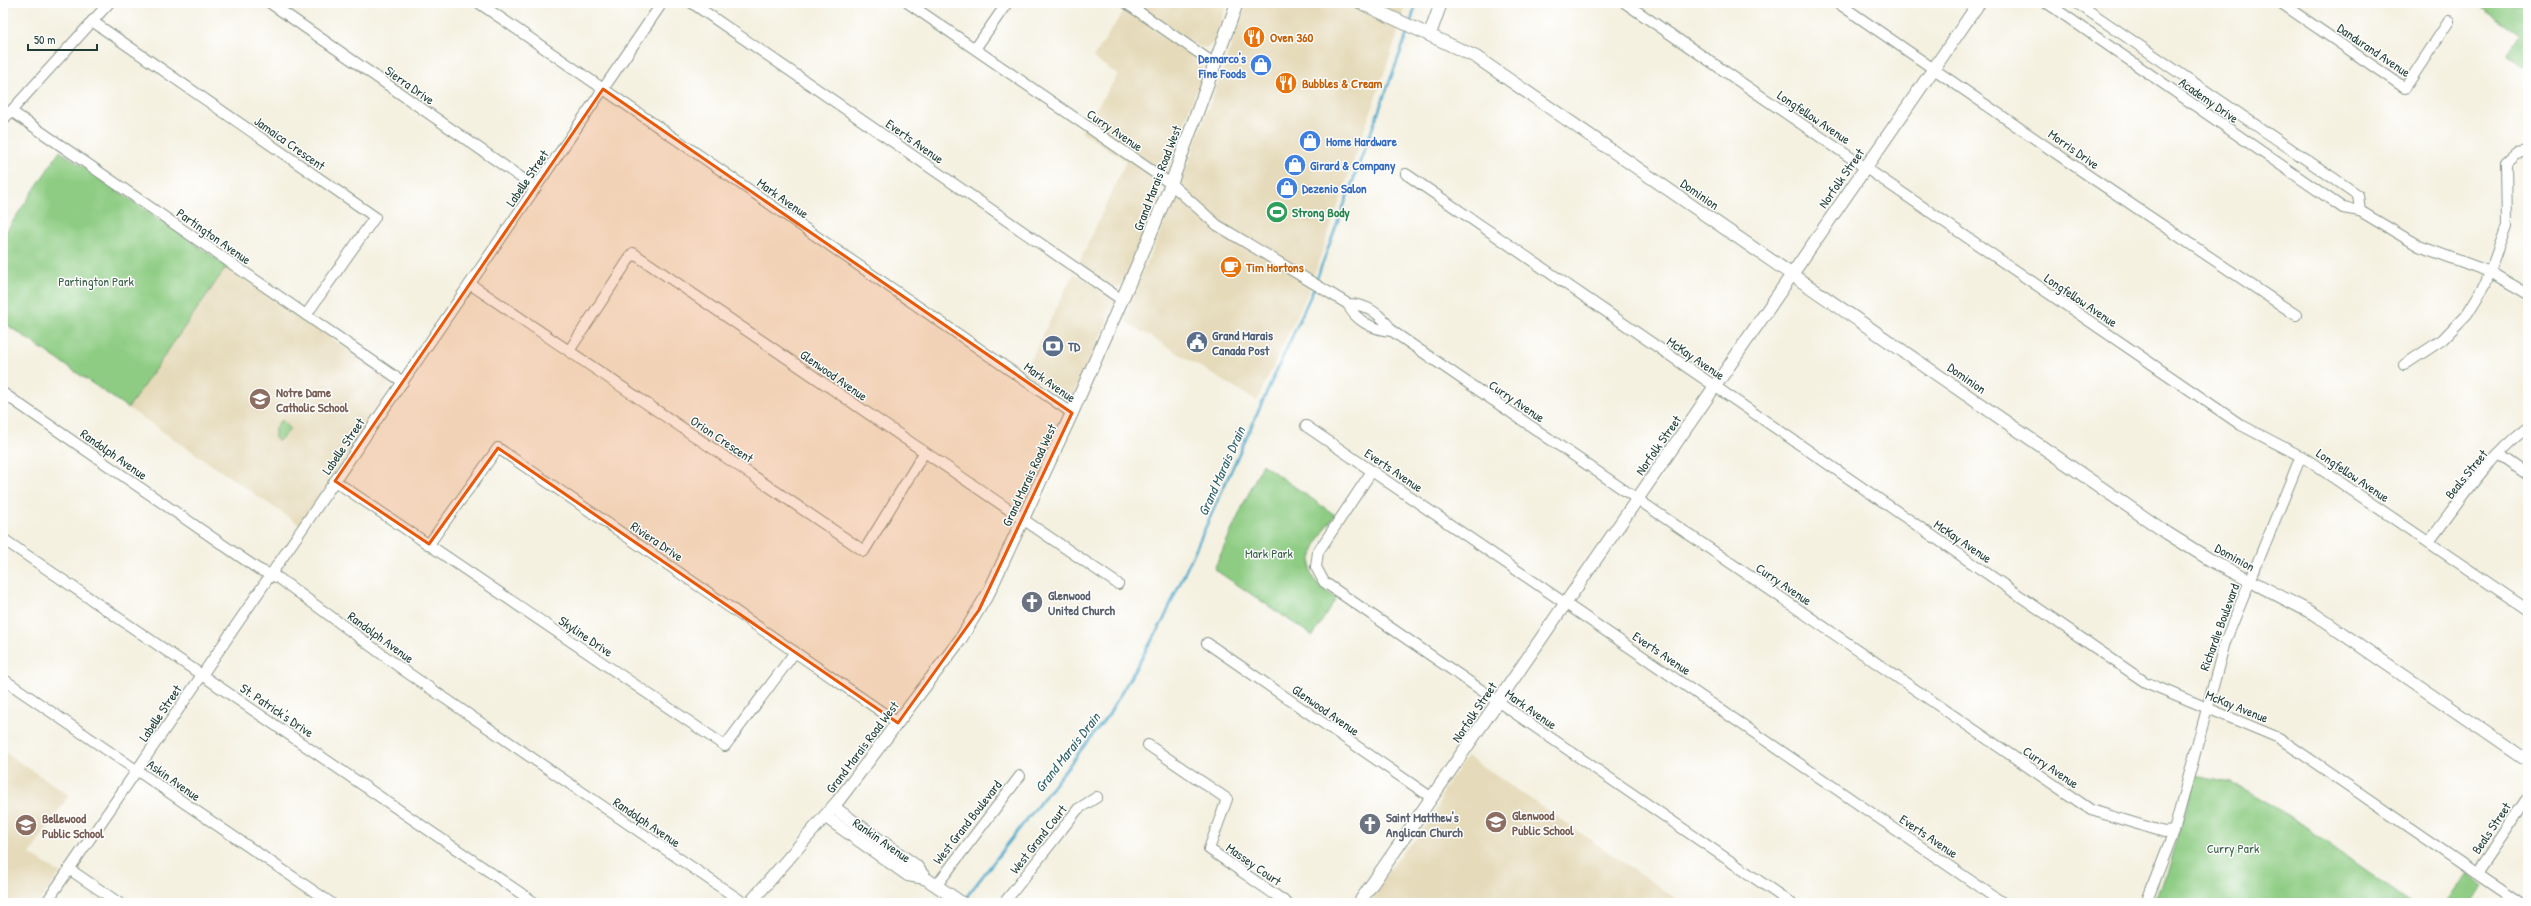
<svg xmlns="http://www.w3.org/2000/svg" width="2531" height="906" font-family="'Patrick Hand',sans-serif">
	<rect width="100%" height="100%" fill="#fff"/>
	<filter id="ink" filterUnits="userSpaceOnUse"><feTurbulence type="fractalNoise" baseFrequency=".025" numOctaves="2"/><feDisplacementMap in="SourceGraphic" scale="8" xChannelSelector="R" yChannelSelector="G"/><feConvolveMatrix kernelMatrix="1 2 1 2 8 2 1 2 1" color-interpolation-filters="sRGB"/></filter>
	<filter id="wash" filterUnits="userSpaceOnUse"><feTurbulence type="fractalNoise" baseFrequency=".012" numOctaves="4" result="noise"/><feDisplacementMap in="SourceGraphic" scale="16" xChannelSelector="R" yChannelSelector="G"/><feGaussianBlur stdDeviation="0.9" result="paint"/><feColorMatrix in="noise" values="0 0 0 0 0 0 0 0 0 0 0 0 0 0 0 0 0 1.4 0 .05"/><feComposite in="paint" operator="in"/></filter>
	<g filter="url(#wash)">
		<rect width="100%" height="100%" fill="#f4f1e1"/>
		<g fill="#e5daba">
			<polygon points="1134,3 1228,3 1214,42 1207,48 1197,46"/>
			<polygon points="1247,3 1405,3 1397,36 1309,290 1257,401 1121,319 1171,209"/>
			<polygon points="1125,9 1195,57 1203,66 1203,73 1128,278 1119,287 1109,285 1079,263 1126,161 1081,131 1118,75 1093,58"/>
			<polygon points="227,266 391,379 394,385 392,391 300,525 128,408"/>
			<polygon points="1074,273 1117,300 1074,394 1069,400 1060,398 1024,372"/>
			<polygon points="3,751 69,795 30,854 60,873 39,903 3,903"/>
			<polygon points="1467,756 1683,903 1370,903 1379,885 1403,851 1416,839 1438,806 1443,790"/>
		</g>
		<g fill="#8ecc83" stroke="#56845c">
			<polygon points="2473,3 2528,3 2528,69 2507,54 2519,34"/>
			<polygon points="60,151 227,266 128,408 3,322 3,236"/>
			<polygon points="280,421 283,421 290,430 279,441 275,438 275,428"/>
			<path d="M1262 464 1335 515C1324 531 1299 562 1316 583 1321 589 1330 594 1336 598L1313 636 1214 569Z"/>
			<polygon points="2196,775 2230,782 2288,815 2411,903 2154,903 2168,871"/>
			<polygon points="2467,872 2484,886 2470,903 2445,903"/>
		</g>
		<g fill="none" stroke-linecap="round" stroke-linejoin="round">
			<g stroke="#4ca8ca" stroke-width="2.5">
				<polyline points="1411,22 1416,3"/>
				<polyline points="1316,281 1409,29"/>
				<polyline points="964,900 1109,714 1163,621 1315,286"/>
			</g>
		</g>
	</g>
	<g filter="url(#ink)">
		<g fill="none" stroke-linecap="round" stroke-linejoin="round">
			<g stroke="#8a978a" stroke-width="12">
				<g id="minor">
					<polyline points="270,3 536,188"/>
					<polyline points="479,3 1072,413"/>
					<polyline points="692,3 1122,300"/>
					<path d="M908 3 1171 184 1217 225 1348 304C1367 304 1382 315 1392 331L2091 810 2164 832 2174 831"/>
					<polyline points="1126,3 1215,64"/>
					<polyline points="1625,3 2241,425 2306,459 2528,610"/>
					<polyline points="1838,3 2092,178 2296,315"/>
					<polyline points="2047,3 2343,208 2360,211 2419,246 2490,272 2528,294"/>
					<polyline points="2077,3 2358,195 2360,211"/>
					<polyline points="2281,3 2405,88 2449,21"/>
					<polyline points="92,21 375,217 306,315"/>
					<polyline points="975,49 1007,3"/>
					<polyline points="11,111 403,382"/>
					<polyline points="3,120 109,3"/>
					<polyline points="1406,174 2145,682 2279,738 2519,903"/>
					<polyline points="470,284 864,551 924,453"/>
					<path d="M1348 304C1355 321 1374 330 1392 331"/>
					<polyline points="569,351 633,253 1118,584"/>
					<polyline points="2404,365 2442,340 2467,314 2485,285 2507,226 2506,162 2516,153 2528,151"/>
					<polyline points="3,393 258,569 280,579 402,669 744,903"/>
					<polyline points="1306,426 2003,903"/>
					<polyline points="2498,454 2528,475"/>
					<polyline points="1372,471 1318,552 1316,567 1324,582 1791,903"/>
					<polyline points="335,481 725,746 795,652"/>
					<polyline points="3,539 535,903"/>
					<path d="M2429 542C2459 502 2488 457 2528 427"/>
					<polyline points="429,544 498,448 898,723"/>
					<polyline points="1207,643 1432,798"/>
					<polyline points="3,679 331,903"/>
					<polyline points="1148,745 1227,799 1209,849 1287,903"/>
					<polyline points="69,869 119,903"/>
					<polyline points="2476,873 2528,797"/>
					<polyline points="936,886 1020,776"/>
					<polyline points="46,903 662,3"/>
					<polyline points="1004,903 1078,809 1097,797"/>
					<polyline points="2146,903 2174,831 2225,642 2301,456"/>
				</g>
			</g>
			<g stroke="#8a978a" stroke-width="14">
				<g id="tertiary">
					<polyline points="1361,3 1476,57 2167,533 2212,561 2314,614 2528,761"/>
					<polyline points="1430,34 1441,3"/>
					<polyline points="833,807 916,866 925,878 962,903"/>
					<polyline points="826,817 908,875 925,878"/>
					<polyline points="750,903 838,801 960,640 989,592 1072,413 1146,245 1171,184 1237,3"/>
					<polyline points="1359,903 1979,3"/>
				</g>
			</g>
			<use href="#minor" stroke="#fff" stroke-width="10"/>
			<use href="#tertiary" stroke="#fff" stroke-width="12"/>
		</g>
	</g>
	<path fill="#e8590c" fill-opacity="0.2" stroke="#e8590c" stroke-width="3" stroke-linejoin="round" d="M603 89 1072 413 979 610 898 723 498 448 429 544 335 481Z"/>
	<defs>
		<g id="restaurant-disc" transform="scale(1.15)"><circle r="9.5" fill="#e8710a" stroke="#fff"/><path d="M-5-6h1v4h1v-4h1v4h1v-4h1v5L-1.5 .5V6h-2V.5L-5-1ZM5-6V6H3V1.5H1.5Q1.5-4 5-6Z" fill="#fff"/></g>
		<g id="shop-disc" transform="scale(1.15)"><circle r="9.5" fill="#3f7fe0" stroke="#fff"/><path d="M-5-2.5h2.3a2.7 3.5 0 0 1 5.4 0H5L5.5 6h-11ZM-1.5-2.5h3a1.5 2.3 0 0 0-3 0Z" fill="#fff"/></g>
		<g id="stadium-disc" transform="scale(1.15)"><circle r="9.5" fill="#2e9e5b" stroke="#fff"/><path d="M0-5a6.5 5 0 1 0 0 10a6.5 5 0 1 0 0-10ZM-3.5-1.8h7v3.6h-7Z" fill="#fff"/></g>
		<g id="cafe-disc" transform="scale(1.15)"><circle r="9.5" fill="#e8710a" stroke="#fff"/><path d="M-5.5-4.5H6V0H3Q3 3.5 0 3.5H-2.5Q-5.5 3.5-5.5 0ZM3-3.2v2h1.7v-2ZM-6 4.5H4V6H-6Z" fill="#fff"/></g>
		<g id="civic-disc" transform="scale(1.15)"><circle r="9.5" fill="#5c6f8a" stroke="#fff"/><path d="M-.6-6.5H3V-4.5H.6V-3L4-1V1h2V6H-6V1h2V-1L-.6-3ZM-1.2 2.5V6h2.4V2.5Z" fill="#fff"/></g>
		<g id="bank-disc" transform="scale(1.15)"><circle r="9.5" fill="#5c6f8a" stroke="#fff"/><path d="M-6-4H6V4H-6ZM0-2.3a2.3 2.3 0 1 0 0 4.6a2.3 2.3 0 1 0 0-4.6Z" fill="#fff"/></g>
		<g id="school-disc" transform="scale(1.15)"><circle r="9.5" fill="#8d6e63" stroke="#fff"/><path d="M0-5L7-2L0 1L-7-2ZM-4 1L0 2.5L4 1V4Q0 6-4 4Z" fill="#fff"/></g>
		<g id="church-disc" transform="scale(1.15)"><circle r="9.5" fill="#6b7280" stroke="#fff"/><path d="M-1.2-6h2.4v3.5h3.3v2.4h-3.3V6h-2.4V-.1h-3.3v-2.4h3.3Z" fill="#fff"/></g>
	</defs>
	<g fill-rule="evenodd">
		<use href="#restaurant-disc" x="1254" y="37"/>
		<use href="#shop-disc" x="1261" y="65"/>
		<use href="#restaurant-disc" x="1286" y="83"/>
		<use href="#shop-disc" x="1310" y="141"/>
		<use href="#shop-disc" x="1295" y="165"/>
		<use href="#shop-disc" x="1287" y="188"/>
		<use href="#stadium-disc" x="1277" y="212"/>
		<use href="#cafe-disc" x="1231" y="267"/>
		<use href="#civic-disc" x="1197" y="342"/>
		<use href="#bank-disc" x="1053" y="346"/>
		<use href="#school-disc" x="260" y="399"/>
		<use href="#church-disc" x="1032" y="602"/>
		<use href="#school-disc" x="1496" y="822"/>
		<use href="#church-disc" x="1370" y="824"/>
		<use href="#school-disc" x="26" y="825"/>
	</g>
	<g text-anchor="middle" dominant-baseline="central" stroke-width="3" stroke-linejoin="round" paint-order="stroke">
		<g font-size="13" font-weight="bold" fill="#c56008" stroke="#fff" text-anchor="start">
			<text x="1270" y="37">Oven 360</text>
			<text x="1302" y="83">Bubbles &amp; Cream</text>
			<text x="1246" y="267">Tim Hortons</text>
		</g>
		<g font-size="13" fill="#1f3d34" stroke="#fff">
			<text transform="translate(2374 50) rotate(34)">Dandurand Avenue</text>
			<text transform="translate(410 85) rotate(35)">Sierra Drive</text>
			<text transform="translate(2209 100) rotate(35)">Academy Drive</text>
			<text transform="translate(1814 117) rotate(34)">Longfellow Avenue</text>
			<text transform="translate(1115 130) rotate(34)">Curry Avenue</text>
			<text transform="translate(915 141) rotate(35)">Everts Avenue</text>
			<text transform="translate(290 143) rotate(35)">Jamaica Crescent</text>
			<text transform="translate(2074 149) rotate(35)">Morris Drive</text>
			<text transform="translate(527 178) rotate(-56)">Labelle Street</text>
			<text transform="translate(1157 178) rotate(-69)">Grand Marais Road West</text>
			<text transform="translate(1841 178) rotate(-55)">Norfolk Street</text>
			<text transform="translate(1700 194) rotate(35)">Dominion</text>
			<text transform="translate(783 198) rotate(35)">Mark Avenue</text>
			<text transform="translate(214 236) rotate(35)">Partington Avenue</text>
			<text transform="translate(2081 300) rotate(34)">Longfellow Avenue</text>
			<text transform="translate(1696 358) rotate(34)">McKay Avenue</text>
			<text transform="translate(834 375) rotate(35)">Glenwood Avenue</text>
			<text transform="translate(1967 378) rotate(35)">Dominion</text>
			<text transform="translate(1050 382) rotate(35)">Mark Avenue</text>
			<text transform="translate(1517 401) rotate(34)">Curry Avenue</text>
			<text transform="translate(722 439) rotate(34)">Orion Crescent</text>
			<text transform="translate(1658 445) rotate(-55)">Norfolk Street</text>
			<text transform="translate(343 446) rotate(-56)">Labelle Street</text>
			<text transform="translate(114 454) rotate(35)">Randolph Avenue</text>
			<text transform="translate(1394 470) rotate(34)">Everts Avenue</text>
			<text transform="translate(2466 474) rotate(-51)">Beals Street</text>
			<text transform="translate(1029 475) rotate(-65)">Grand Marais Road West</text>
			<text transform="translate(2353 475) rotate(34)">Longfellow Avenue</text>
			<text transform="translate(657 541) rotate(34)">Riviera Drive</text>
			<text transform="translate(1963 541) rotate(34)">McKay Avenue</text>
			<text transform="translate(2235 557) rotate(29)">Dominion</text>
			<text transform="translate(1784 584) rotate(34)">Curry Avenue</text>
			<text transform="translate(2219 627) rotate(-70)">Richardie Boulevard</text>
			<text transform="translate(586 636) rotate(34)">Skyline Drive</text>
			<text transform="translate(381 637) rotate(36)">Randolph Avenue</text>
			<text transform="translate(1662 653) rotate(34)">Everts Avenue</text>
			<text transform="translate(2237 706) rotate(22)">McKay Avenue</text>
			<text transform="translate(1531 709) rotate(35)">Mark Avenue</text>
			<text transform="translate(277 710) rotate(34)">St. Patrick's Drive</text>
			<text transform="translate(1326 710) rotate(35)">Glenwood Avenue</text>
			<text transform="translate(1474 712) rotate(-56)">Norfolk Street</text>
			<text transform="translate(160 713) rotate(-56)">Labelle Street</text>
			<text transform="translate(862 747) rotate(-53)">Grand Marais Road West</text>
			<text transform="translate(2051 767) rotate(34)">Curry Avenue</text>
			<text transform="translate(174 780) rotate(35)">Askin Avenue</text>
			<text transform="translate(647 822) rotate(34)">Randolph Avenue</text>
			<text transform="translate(967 822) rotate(-52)">West Grand Boulevard</text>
			<text transform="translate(2491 828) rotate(-56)">Beals Street</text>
			<text transform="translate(1929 836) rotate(34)">Everts Avenue</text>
			<text transform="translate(1038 839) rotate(-52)">West Grand Court</text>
			<text transform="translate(882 840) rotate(35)">Rankin Avenue</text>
			<text transform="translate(1254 864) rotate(35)">Massey Court</text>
		</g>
		<g font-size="13" font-weight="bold" fill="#366cbe" stroke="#fff" text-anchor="start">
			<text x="1246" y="58" text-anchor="end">Demarco's<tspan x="1246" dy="15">Fine Foods</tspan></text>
			<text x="1326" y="141">Home Hardware</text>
			<text x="1310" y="165">Girard &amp; Company</text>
			<text x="1302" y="188">Dezenio Salon</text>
		</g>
		<g font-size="13" font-weight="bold" fill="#27864d" stroke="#fff" text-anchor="start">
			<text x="1292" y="212">Strong Body</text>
		</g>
		<g font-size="13" fill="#3b6148" stroke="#fff">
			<text x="96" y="281">Partington Park</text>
			<text x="1269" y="553">Mark Park</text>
			<text x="2233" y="848">Curry Park</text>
		</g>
		<g font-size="13" font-weight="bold" fill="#4e5e75" stroke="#fff" text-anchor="start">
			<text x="1212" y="335">Grand Marais<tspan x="1212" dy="15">Canada Post</tspan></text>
			<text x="1068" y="346">TD</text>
		</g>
		<g font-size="13" font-weight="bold" fill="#785e54" stroke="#fff" text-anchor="start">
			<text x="276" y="392">Notre Dame<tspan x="276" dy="15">Catholic School</tspan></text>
			<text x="1512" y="815">Glenwood<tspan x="1512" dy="15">Public School</tspan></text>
			<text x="42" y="818">Bellewood<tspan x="42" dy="15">Public School</tspan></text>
		</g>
		<g font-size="13" font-weight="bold" fill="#5b616d" stroke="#fff" text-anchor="start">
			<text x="1048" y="595">Glenwood<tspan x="1048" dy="15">United Church</tspan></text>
			<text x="1386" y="817">Saint Matthew's<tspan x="1386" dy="15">Anglican Church</tspan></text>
		</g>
		<g font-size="14" font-style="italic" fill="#2f6268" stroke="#fff">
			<text transform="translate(1221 471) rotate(-66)">Grand Marais Drain</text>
			<text transform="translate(1067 752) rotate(-52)">Grand Marais Drain</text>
		</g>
	</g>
	<rect width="2531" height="906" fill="none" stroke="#fff" stroke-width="16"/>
	<path d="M28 44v6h69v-6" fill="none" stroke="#1f3d34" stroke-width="2"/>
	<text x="34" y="44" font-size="12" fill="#1f3d34" stroke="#ffffff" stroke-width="3" paint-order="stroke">50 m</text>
</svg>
